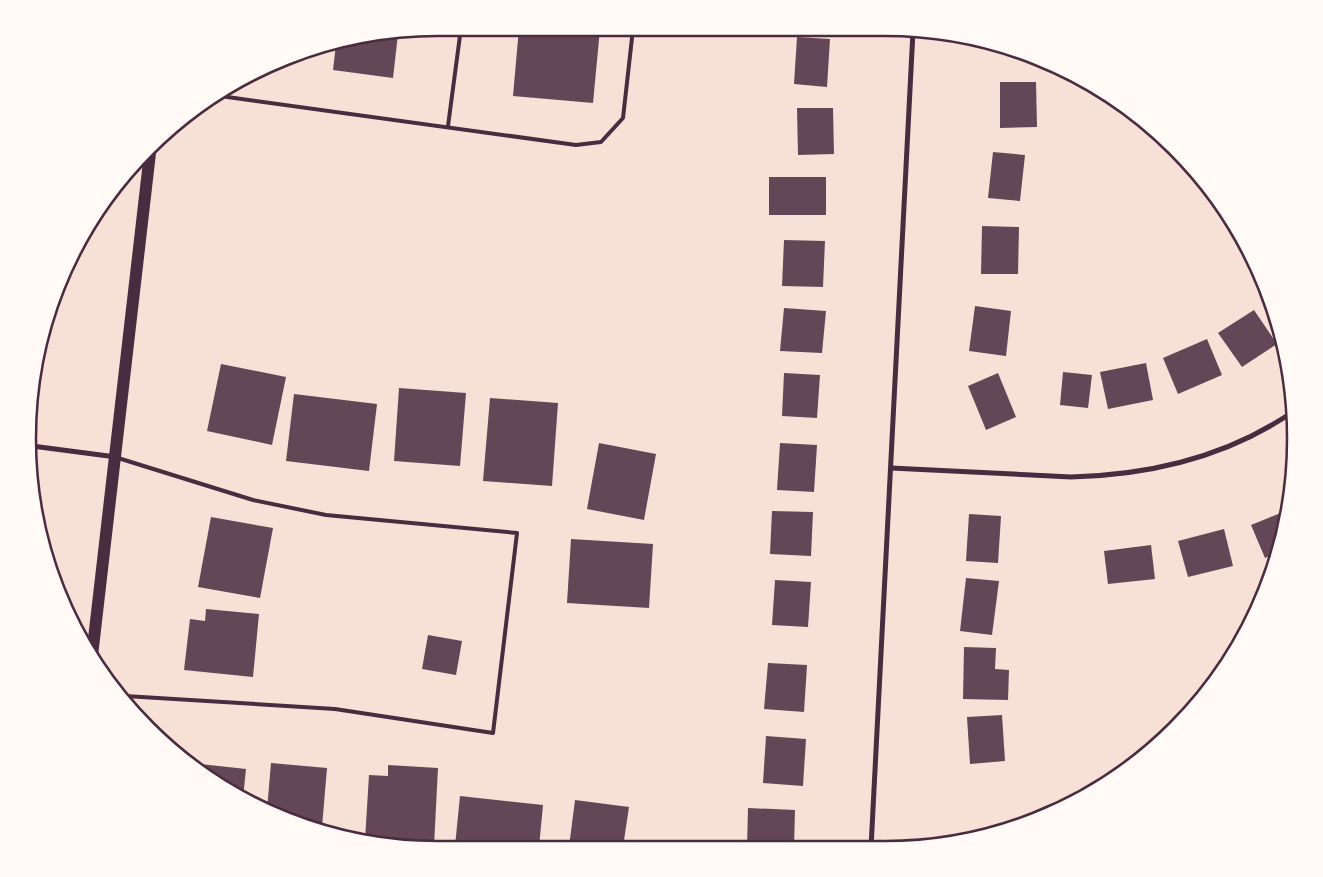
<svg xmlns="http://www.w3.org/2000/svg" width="1323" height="877" font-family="'DejaVu Sans',sans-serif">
	<rect width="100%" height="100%" fill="#f7e1d7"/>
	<g fill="#644757">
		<polygon points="519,28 600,29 593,103 513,96"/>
		<polygon points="398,34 393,78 333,70 336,44"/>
		<polygon points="797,37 830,39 827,87 794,84"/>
		<polygon points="1000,82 1036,82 1037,127 1000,128"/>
		<polygon points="797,108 833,108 834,154 798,155"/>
		<polygon points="993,152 1025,155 1020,201 988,198"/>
		<rect x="769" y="177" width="57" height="38"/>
		<polygon points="982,226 1019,227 1018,274 981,274"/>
		<polygon points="784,240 825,241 823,287 782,286"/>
		<polygon points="975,306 1011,311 1006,356 969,351"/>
		<polygon points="784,308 826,311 822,353 780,351"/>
		<polygon points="1254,310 1277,344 1242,367 1218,333"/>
		<polygon points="1207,339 1222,375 1178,394 1163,358"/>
		<polygon points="1146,363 1153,400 1108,409 1100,372"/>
		<polygon points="221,364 286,377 272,445 207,431"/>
		<polygon points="1063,372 1092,375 1088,408 1060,405"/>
		<polygon points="784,373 820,375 817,418 782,416"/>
		<polygon points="998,373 1016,417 986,430 968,386"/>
		<polygon points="399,388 466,393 460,466 394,461"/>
		<polygon points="294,394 377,404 369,471 286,461"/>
		<polygon points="490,398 558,403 552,486 483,481"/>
		<polygon points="599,443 656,454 644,520 587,509"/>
		<polygon points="780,443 817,445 814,492 777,490"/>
		<polygon points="1288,510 1278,552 1265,558 1251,525"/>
		<polygon points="772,511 813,512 811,556 770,554"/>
		<polygon points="969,514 1001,516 998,563 966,561"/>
		<polygon points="211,517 273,528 260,598 198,587"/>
		<polygon points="1224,529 1233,566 1188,577 1178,541"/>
		<polygon points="571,539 653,544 649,608 567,603"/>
		<polygon points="1151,545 1155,579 1108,584 1104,551"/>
		<polygon points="966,578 999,581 992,635 960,631"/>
		<polygon points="775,580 811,582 808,627 772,625"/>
		<polygon points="206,609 259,614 253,677 184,670 190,619 205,621"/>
		<polygon points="428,635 462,641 456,675 422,669"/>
		<polygon points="964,647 996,648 995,669 1009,670 1008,700 963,699"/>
		<polygon points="768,663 807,665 804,712 764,709"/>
		<polygon points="1002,715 1005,761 970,764 967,717"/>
		<polygon points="766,736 806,739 803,786 763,783"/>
		<polygon points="191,763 246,769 243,798"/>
		<polygon points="271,763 327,768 322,827 267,810"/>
		<polygon points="388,765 438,768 434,846 385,846 365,840 369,775 388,776"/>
		<polygon points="460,796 543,805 539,847 455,846"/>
		<polygon points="575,800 629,807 623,847 569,847"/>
		<polygon points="748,808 795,810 794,848 747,848"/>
	</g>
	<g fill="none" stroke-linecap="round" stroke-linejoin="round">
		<g stroke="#4a2c40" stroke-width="4">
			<polyline points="213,95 576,145 601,142 623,118 633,29"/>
			<polyline points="448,126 461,28"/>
			<polyline points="118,458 253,500 326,515 517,533 493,733 335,709 125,696"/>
		</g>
		<g stroke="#4a2c40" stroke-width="5">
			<polyline points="32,446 116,457"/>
			<path d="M891 468 1071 477C1150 475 1229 456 1294 411"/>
			<polyline points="871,848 913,31"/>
		</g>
		<polyline stroke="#4a2c40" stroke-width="12" points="92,656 150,153"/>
	</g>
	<path d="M0 0H1323V877H0ZM438 36H885A402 402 0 0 1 1287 438V439A402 402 0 0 1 885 841H438A402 402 0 0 1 36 439V438A402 402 0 0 1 438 36Z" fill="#fffaf5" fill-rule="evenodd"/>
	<path fill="none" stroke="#4a2c40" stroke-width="2.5" d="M438 36H885A402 402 0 0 1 1287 438V439A402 402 0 0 1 885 841H438A402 402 0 0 1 36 439V438A402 402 0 0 1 438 36Z"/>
</svg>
